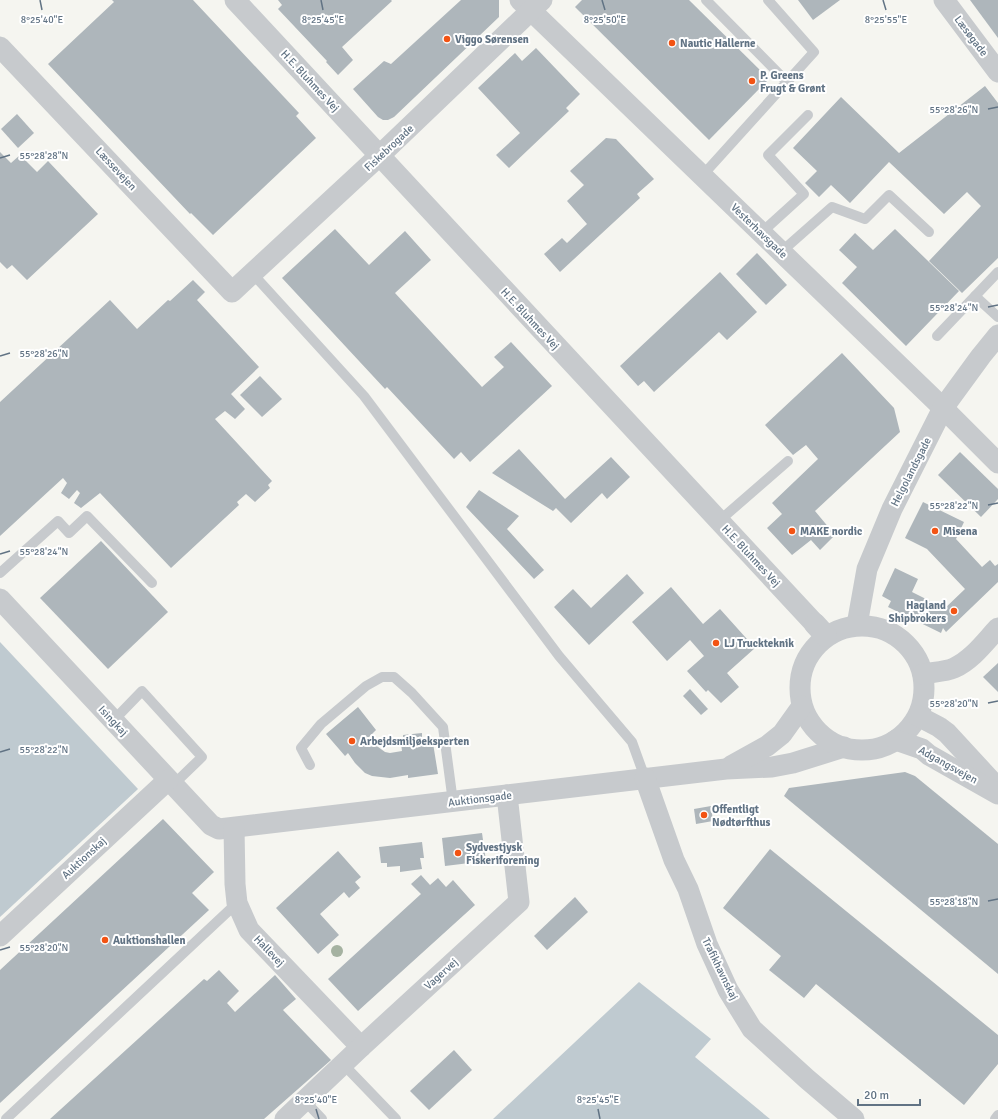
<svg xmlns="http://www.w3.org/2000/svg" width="998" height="1119" font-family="Signika,sans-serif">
	<rect width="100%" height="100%" fill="#f5f5f0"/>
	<g fill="#bfcad0">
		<polygon points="0,642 138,789 0,917"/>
		<polygon points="639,982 711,1039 695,1057 770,1119 493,1119"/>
	</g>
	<g fill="#aeb6bb">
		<polygon points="112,0 193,0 299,113 296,116 316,138 213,235 191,213 190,214 48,64 114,2"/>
		<polygon points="278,0 391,0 392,1 342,47 353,60 338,75 326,62 327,61 278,9 282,5"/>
		<polygon points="461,0 499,0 499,17 394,117 388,120 383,120 378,117 353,89 384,61 391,64"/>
		<polygon points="582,0 689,0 769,79 709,140 575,7"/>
		<polygon points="798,0 840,0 813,20"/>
		<polygon points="970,0 998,0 998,38"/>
		<polygon points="536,48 580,94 566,108 569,111 509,168 496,155 520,133 478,88 515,53 522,61"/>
		<polygon points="985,86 998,103 998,258 962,293 929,261 981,206 967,192 944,214 889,162 850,203 831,185 819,197 805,183 817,171 793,148 841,97 899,153"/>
		<polygon points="17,114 34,133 18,148 1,129"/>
		<polygon points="606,138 616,139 654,179 637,194 640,198 560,272 544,254 562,238 567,243 587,224 567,201 584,185 570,171"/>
		<polygon points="0,152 11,163 20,155 37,172 48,161 98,214 27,280 12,265 7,269 0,262"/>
		<polygon points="335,229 369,265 405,231 431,260 395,293 482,387 504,367 494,357 511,342 552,386 470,462 461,452 454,459 387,387 385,389 282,278"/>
		<polygon points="895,229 959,291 906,346 842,283 857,267 839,250 855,233 873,250"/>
		<polygon points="757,253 787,285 766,305 736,274"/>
		<polygon points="720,272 757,312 727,340 719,332 654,392 644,381 638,386 620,366"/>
		<polygon points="193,280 205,292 197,300 259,367 231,394 245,409 235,419 225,411 215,419 272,481 268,485 270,488 255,502 246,494 237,502 239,505 171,568 100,493 81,508 74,503 80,493 77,490 69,499 61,493 67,483 63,478 0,536 0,402 110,300 137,329 168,300 170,301"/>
		<polygon points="842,353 894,408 900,432 815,511 835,535 820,550 811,540 792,555 767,528 782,514 772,503 818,459 806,445 793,455 765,425"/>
		<polygon points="260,376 282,399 262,417 240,395"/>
		<polygon points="519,449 565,499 611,457 630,477 607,499 602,493 571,523 556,508 553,511 492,473"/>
		<polygon points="960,452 998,489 998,499 981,517 938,475"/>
		<polygon points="479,490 519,516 507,529 544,570 534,579 466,507"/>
		<polygon points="923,502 964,522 956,539 982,567 990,560 995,566 998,564 998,582 946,632 943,628 941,633 888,607 891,601 882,596 895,568 918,579 912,592 934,603 933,607 942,611 965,589 927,549 905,538"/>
		<polygon points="101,541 168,612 108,669 40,598"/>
		<polygon points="627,574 644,593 589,645 554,607 573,589 591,608"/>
		<polygon points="671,587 703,624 720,609 755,648 727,673 739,687 721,703 708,690 706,692 687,671 704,656 690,640 667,661 632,622"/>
		<polygon points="998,663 998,692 983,677"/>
		<polygon points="690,689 708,709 701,715 683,696"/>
		<polygon points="358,707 376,730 368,738 374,744 385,752 390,753 402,751 401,743 403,743 403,735 422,733 422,739 432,737 438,774 408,778 408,775 390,778 372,776 365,773 355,763 348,753 345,756 326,734"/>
		<polygon points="905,772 915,776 998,844 998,974 784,796 789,788"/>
		<polygon points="711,806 713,821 696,824 694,809"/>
		<polygon points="163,819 214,872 192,893 209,910 0,1103 0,970"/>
		<polygon points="482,833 486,861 445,866 442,838"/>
		<polygon points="422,842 424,858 420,858 422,869 400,872 400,866 387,867 387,863 381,863 379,847"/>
		<polygon points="770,849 998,1035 998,1064 964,1105 816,984 804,998 769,970 781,956 723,908"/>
		<polygon points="338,851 361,877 355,882 360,888 349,898 344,892 320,914 339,935 318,954 276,908"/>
		<polygon points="421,875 430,885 438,878 446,887 453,880 475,905 358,1011 328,979 421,894 411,884"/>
		<polygon points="575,897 588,912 547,950 534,936"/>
		<polygon points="219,970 239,991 227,1003 235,1012 275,975 296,999 283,1010 331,1060 264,1119 50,1119 204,979 207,981"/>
		<polygon points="454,1050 472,1070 429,1110 410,1091"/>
	</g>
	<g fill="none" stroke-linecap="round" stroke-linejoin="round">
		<g stroke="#c7cacd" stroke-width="10">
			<polyline points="706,0 787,82"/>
			<polyline points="702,176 814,52 768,0"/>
			<polyline points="761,233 804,194 768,155 808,115"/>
			<polyline points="781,252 832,207 865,219 889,195 929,232"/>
			<polyline points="252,273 364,396 559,656 632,742 645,778"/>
			<polyline points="975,296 998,317"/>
			<polyline points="937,336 998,272"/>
			<polyline points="719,521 788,461"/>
			<polyline points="0,573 58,521 69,533 87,516 152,583"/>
			<polyline points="113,721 142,691 202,757 173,785"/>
			<polyline points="310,765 301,748 321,724 366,686 382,677 394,677 412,693 443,727 453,802"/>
			<polyline points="344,1065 396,1119"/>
			<polyline points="305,1101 322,1119"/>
			<polyline points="6,1119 237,903"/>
			<polyline points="995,1119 998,1115"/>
		</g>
		<g stroke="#c7cacd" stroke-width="21">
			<polyline points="235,0 815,624"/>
			<polyline points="520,0 943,408 998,463"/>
			<polyline points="944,0 998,72"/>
			<polyline points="0,47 232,292 379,156 542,0"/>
			<polyline points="0,599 211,825 219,829 726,769 772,767 793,763 844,747"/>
			<polyline points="857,625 867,569 892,509 943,408 981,356 998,335"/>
			<circle cx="862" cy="688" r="62"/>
			<path d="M923 674C932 672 945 672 954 668 972 660 985 642 998 628"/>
			<polyline points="918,716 939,727 947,733 996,786"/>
			<polyline points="896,740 922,749 929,755 998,794"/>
			<polyline points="731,766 767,746 782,734 802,706"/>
			<polyline points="645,778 674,860 688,889 707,944 728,990 752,1029 807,1079 854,1119"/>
			<polyline points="234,828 235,884 237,903 249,930 361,1047"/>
			<polyline points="0,936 168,780"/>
			<polyline points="285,1119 361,1047 519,902 507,795"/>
		</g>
		<polyline stroke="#c7cacd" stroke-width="22" points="815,624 826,636"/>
	</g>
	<circle fill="#a5b2a1" cx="337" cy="951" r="6"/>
	<path fill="none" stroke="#617384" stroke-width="1.5" d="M40 0 42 10M321 0 323 10M602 0 605 10M883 0 886 10M988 109 998 107M0 158 10 155M988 307 998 305M0 356 10 353M988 505 998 503M0 554 10 551M988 703 998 701M0 752 10 749M988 901 998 899M0 950 10 947M316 1109 319 1119M598 1109 600 1119"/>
	<g fill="#f35313" stroke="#fff" stroke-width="1.5">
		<circle cx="447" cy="39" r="4"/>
		<circle cx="672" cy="43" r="4"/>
		<circle cx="752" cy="81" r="4"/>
		<circle cx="792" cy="531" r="4"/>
		<circle cx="935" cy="531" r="4"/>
		<circle cx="954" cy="611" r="4"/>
		<circle cx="716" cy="643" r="4"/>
		<circle cx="352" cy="741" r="4"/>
		<circle cx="704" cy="815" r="4"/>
		<circle cx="458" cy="853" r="4"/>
		<circle cx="105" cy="940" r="4"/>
	</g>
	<g text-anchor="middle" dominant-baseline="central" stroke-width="4" stroke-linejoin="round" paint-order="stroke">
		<g font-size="11" fill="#617384" stroke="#fff">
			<text transform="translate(971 36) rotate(53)">Læsøgade</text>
			<text transform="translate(310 81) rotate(47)">H.E. Bluhmes Vej</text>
			<text transform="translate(389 148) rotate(-43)">Fiskebrogade</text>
			<text transform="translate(116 169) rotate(47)">Læssevejen</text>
			<text transform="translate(759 231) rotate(44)">Vesterhavsgade</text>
			<text transform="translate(530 319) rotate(47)">H.E. Bluhmes Vej</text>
			<text transform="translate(911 472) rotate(-63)">Helgolandsgade</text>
			<text transform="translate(751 556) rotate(47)">H.E. Bluhmes Vej</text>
			<text transform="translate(113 721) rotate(47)">Isingkaj</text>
			<text transform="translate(948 765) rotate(29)">Adgangsvejen</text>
			<text transform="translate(480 799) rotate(-7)">Auktionsgade</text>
			<text transform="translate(84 858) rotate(-43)">Auktionskaj</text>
			<text transform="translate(269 951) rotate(46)">Hallevej</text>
			<text transform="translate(720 969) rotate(64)">Trafikhavnskaj</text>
			<text transform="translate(441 974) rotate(-42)">Vagervej</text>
		</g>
		<g font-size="11" font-weight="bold" fill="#617384" stroke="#fff" text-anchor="start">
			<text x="455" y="39">Viggo Sørensen</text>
			<text x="680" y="43">Nautic Hallerne</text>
			<text x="760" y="75">P. Greens<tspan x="760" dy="13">Frugt &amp; Grønt</tspan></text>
			<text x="800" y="531">MAKE nordic</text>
			<text x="943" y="531">Misena</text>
			<text x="946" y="605" text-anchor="end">Hagland<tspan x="946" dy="13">Shipbrokers</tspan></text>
			<text x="724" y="643">LJ Truckteknik</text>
			<text x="360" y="741">Arbejdsmiljøeksperten</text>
			<text x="712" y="809">Offentligt<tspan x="712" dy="13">Nødtørfthus</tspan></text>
			<text x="466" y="847">Sydvestjysk<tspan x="466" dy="13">Fiskeriforening</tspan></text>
			<text x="113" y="940">Auktionshallen</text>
		</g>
	</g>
	<g font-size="10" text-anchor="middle" fill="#617384" stroke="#fff" stroke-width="4" stroke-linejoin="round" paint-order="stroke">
		<text x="42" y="23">8°25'40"E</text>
		<text x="323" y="23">8°25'45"E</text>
		<text x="605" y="23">8°25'50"E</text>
		<text x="886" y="23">8°25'55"E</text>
		<text x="954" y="113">55°28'26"N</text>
		<text x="44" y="159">55°28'28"N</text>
		<text x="954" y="311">55°28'24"N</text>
		<text x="44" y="357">55°28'26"N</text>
		<text x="954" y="509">55°28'22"N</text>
		<text x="44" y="555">55°28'24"N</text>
		<text x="954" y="707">55°28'20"N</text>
		<text x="44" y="753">55°28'22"N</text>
		<text x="954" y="905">55°28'18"N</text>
		<text x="44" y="951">55°28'20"N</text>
		<text x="316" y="1103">8°25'40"E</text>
		<text x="598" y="1103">8°25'45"E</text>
	</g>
	<path d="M858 1099v6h62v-6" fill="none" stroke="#617384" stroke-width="2"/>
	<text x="864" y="1099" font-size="12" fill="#617384" stroke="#ffffff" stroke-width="3" paint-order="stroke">20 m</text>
</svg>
